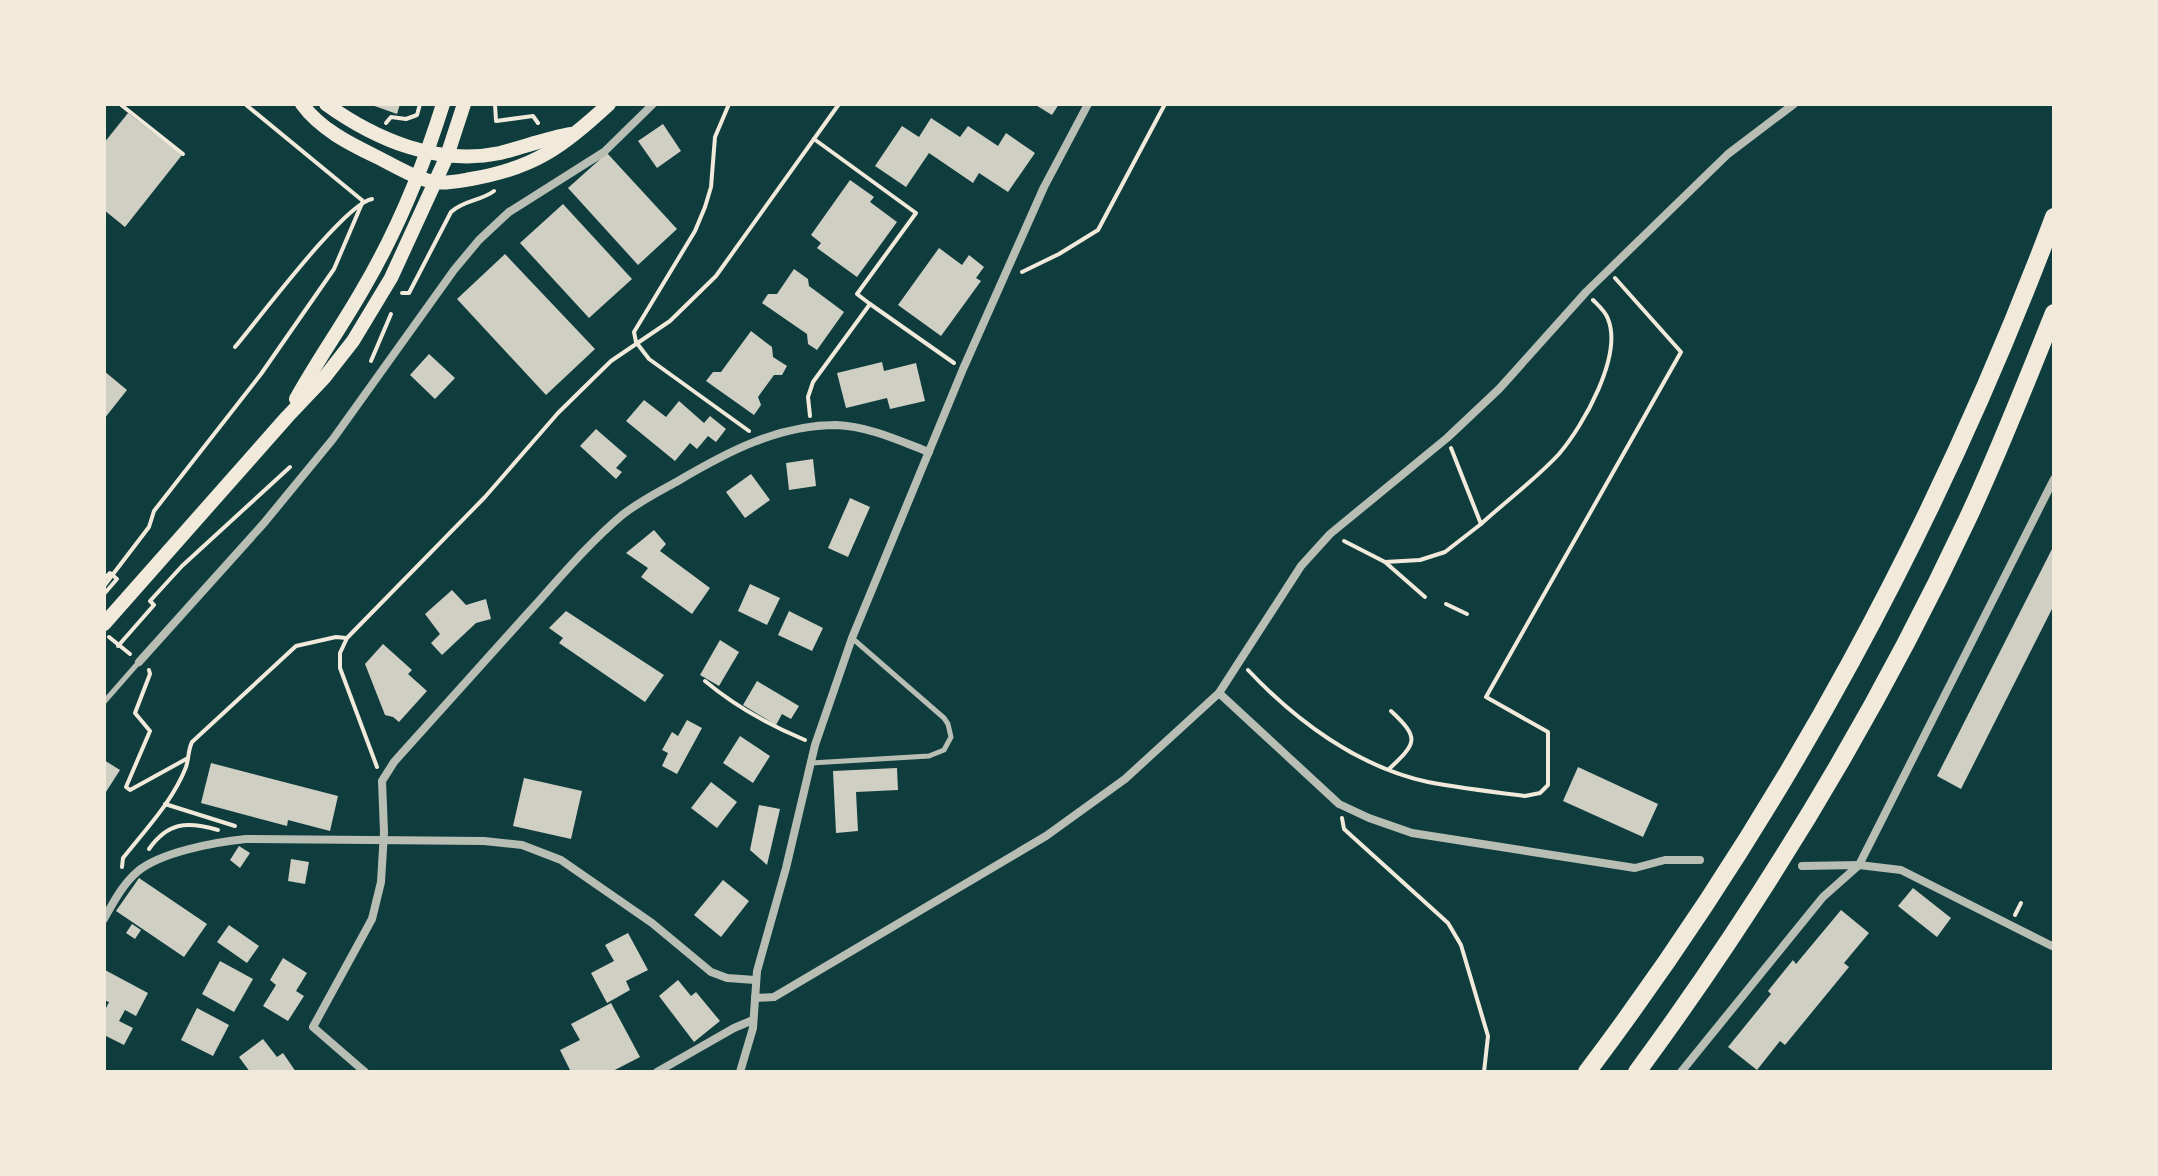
<svg xmlns="http://www.w3.org/2000/svg" width="2158" height="1176" font-family="'Source Sans 3',sans-serif">
	<rect width="100%" height="100%" fill="#0f3d3e"/>
	<g fill="#cfcfc3">
		<polygon points="369,104 400,104 397,114"/>
		<polygon points="1034,104 1059,104 1052,115"/>
		<polygon points="128,113 182,155 125,227 104,210 104,143"/>
		<polygon points="931,118 960,137 968,126 998,146 1006,133 1035,153 1008,192 979,173 973,183 929,153 906,187 875,166 902,126 919,137"/>
		<polygon points="663,124 681,151 657,168 638,141"/>
		<polygon points="607,153 677,229 638,265 568,188"/>
		<polygon points="850,180 874,197 870,202 897,222 857,277 817,248 821,243 811,235"/>
		<polygon points="563,204 632,279 589,318 520,243"/>
		<polygon points="939,248 962,265 969,255 984,267 976,278 981,281 941,336 898,305"/>
		<polygon points="505,254 595,349 546,395 457,299"/>
		<polygon points="794,269 808,279 809,286 844,312 817,350 808,344 807,334 762,303 768,294 777,294"/>
		<polygon points="751,331 772,347 773,357 787,366 782,375 774,375 758,397 761,405 754,415 706,381 713,372 721,372"/>
		<polygon points="429,354 455,378 435,399 410,375"/>
		<polygon points="882,362 884,371 916,363 925,401 890,409 887,398 846,408 837,373"/>
		<polygon points="104,371 127,390 104,419"/>
		<polygon points="644,400 666,417 679,401 704,423 710,416 726,429 716,442 708,436 697,449 690,443 675,461 626,421"/>
		<polygon points="596,429 627,456 616,468 622,472 616,479 580,446"/>
		<polygon points="813,459 816,486 789,490 786,463"/>
		<polygon points="751,474 770,500 745,518 726,492"/>
		<polygon points="850,498 870,507 848,557 828,548"/>
		<polygon points="654,530 666,544 660,551 710,588 692,614 641,577 648,568 626,553"/>
		<polygon points="2054,545 2054,605 1961,789 1937,776"/>
		<polygon points="750,584 780,598 767,625 738,611"/>
		<polygon points="452,590 466,605 486,599 491,619 476,623 442,655 431,643 440,634 425,614"/>
		<polygon points="566,611 664,675 645,702 559,643 563,638 549,628"/>
		<polygon points="789,611 823,628 812,651 778,635"/>
		<polygon points="720,640 739,652 719,686 700,675"/>
		<polygon points="383,644 412,670 408,674 427,691 399,722 393,717 385,715 365,664"/>
		<polygon points="757,681 799,706 791,719 782,714 776,725 743,705"/>
		<polygon points="687,720 702,728 677,774 662,766 668,753 662,750 672,732 678,736"/>
		<polygon points="740,736 770,756 753,783 723,763"/>
		<polygon points="104,760 120,770 104,795"/>
		<polygon points="211,763 338,796 330,831 288,820 287,826 201,803"/>
		<polygon points="1578,767 1658,804 1643,837 1563,801"/>
		<polygon points="897,768 898,790 856,792 858,831 836,833 833,771"/>
		<polygon points="524,778 582,791 571,839 513,826"/>
		<polygon points="711,782 737,802 717,828 691,808"/>
		<polygon points="759,805 780,809 767,865 750,850"/>
		<polygon points="239,846 250,853 240,868 230,860"/>
		<polygon points="291,859 309,862 305,884 288,881"/>
		<polygon points="139,878 207,924 184,957 116,911"/>
		<polygon points="723,880 749,901 721,937 694,915"/>
		<polygon points="1913,888 1951,918 1937,937 1898,906"/>
		<polygon points="1841,910 1869,933 1844,963 1849,967 1785,1045 1780,1041 1757,1070 1728,1047 1771,994 1768,991 1793,960 1796,964"/>
		<polygon points="132,924 141,930 135,939 126,933"/>
		<polygon points="229,925 259,946 247,963 217,942"/>
		<polygon points="628,933 648,970 626,981 630,990 607,1003 591,973 614,961 605,945"/>
		<polygon points="283,958 307,973 296,991 304,996 288,1021 263,1006 276,985 270,980"/>
		<polygon points="220,961 253,979 234,1012 202,994"/>
		<polygon points="105,970 148,993 136,1016 125,1010 119,1021 133,1028 124,1045 104,1035 104,1012 109,1002 104,1000"/>
		<polygon points="678,980 691,996 696,992 720,1021 694,1042 659,996"/>
		<polygon points="611,1003 640,1057 611,1072 571,1072 560,1050 580,1040 571,1024"/>
		<polygon points="197,1008 229,1025 213,1056 181,1040"/>
		<polygon points="263,1039 277,1057 283,1053 296,1072 250,1072 239,1057"/>
	</g>
	<g fill="none" stroke-linecap="round" stroke-linejoin="round">
		<g stroke="#f1e9da" stroke-width="4">
			<polyline points="120,104 183,154"/>
			<polyline points="495,104 496,121 533,116 538,123"/>
			<polyline points="729,104 715,137 711,187 705,207 695,231 634,332 636,342 649,359 749,431"/>
			<polyline points="386,123 391,117 406,119 417,115 420,104"/>
			<polyline points="1022,272 1059,254 1098,230 1165,104"/>
			<path d="M402 293H409L451 212C464 200 481 201 494 191"/>
			<polyline points="870,304 954,363"/>
			<path d="M235 347C258 320 344 204 372 199"/>
			<polyline points="371,361 391,314"/>
			<polyline points="810,416 808,397 813,382 870,304 857,294 916,213 814,139"/>
			<path d="M1451 448 1481 524C1506 501 1536 479 1559 454 1583 426 1623 356 1608 319 1606 312 1598 305 1593 300"/>
			<polyline points="1344,541 1385,562 1420,560 1445,552 1481,524"/>
			<polyline points="1385,562 1425,597"/>
			<polyline points="104,579 110,573 117,579 104,594"/>
			<polyline points="104,586 149,527 154,511 261,374 334,269 363,201 245,104"/>
			<polyline points="1446,604 1467,614"/>
			<polyline points="109,637 130,654"/>
			<polyline points="118,646 154,605 150,601 182,566 290,467"/>
			<polyline points="149,670 150,674 135,713 150,731 126,787 130,790 188,758"/>
			<path d="M1248 670C1296 721 1358 767 1428 782 1460 788 1493 792 1525 796L1540 793 1548 785V732L1486 697 1681 352 1615 278"/>
			<path d="M705 681C736 707 769 725 805 740"/>
			<polyline points="377,767 340,668 340,653 347,638 485,497 558,413 611,361 670,321 716,276 839,104"/>
			<path d="M1389 769C1417 743 1420 738 1391 711"/>
			<polyline points="165,804 235,826"/>
			<polyline points="1342,818 1344,829 1448,923 1461,945 1488,1036 1484,1072"/>
			<path d="M149 849C168 822 187 821 218 830"/>
			<path d="M122 867 123 858C145 830 173 801 186 767 189 758 188 750 192 742L296 646 336 637 346 638"/>
			<polyline points="2015,915 2021,903"/>
		</g>
		<g stroke="#b8beb3" stroke-width="5">
			<polyline points="104,702 139,662"/>
			<polyline points="811,763 929,756 944,750 951,737 948,724 944,718 852,638"/>
		</g>
		<g stroke="#b8beb3" stroke-width="8">
			<polyline points="139,662 264,523 333,439 454,270 479,240 509,212 604,152 653,104"/>
			<polyline points="1219,693 1339,804 1369,818 1412,833 1635,868 1665,860 1700,860"/>
			<polyline points="1802,866 1859,865 1901,870 2054,947"/>
			<path d="M104 919C113 903 123 884 137 872 160 852 216 842 246 839L484 841 522 845 561 860 652 923 711 972 727 978 755 980"/>
			<polyline points="755,998 774,997 1046,836 1125,779 1219,693 1301,566 1330,534 1447,438 1499,389 1586,292 1728,154 1794,104"/>
			<path d="M365 1072 313 1027 372 919 381 882 384 832 382 781 394 762C439 712 484 662 528 613 558 580 587 545 621 516 638 502 658 492 678 481 727 452 778 425 836 425 868 426 900 441 929 452"/>
			<polyline points="657,1072 734,1028 753,1020"/>
			<polyline points="740,1072 753,1028 757,971 786,868 815,745 852,638 963,369 1044,187 1088,104"/>
			<polyline points="1681,1072 1823,897 1859,865 2054,479"/>
		</g>
		<g stroke="#f1e9da" stroke-width="14">
			<path d="M302 104C320 129 350 144 377 157 395 166 414 178 434 182 445 184 459 181 471 179 535 168 562 147 609 104"/>
			<path d="M326 104C376 140 438 166 500 153 524 147 547 138 571 134"/>
			<path d="M296 399C317 361 342 326 363 289 397 231 423 168 443 104"/>
			<polyline points="104,624 287,417 324,378 353,341 391,278 447,156 464,104"/>
		</g>
		<g stroke="#f1e9da" stroke-width="18">
			<path d="M1587 1072C1783 812 1940 521 2054 217"/>
			<path d="M1637 1072C1764 899 1876 714 1967 520 1999 452 2026 382 2054 313"/>
		</g>
	</g>
	<rect width="2158" height="1176" fill="none" stroke="#f1e9da" stroke-width="212"/>
</svg>
